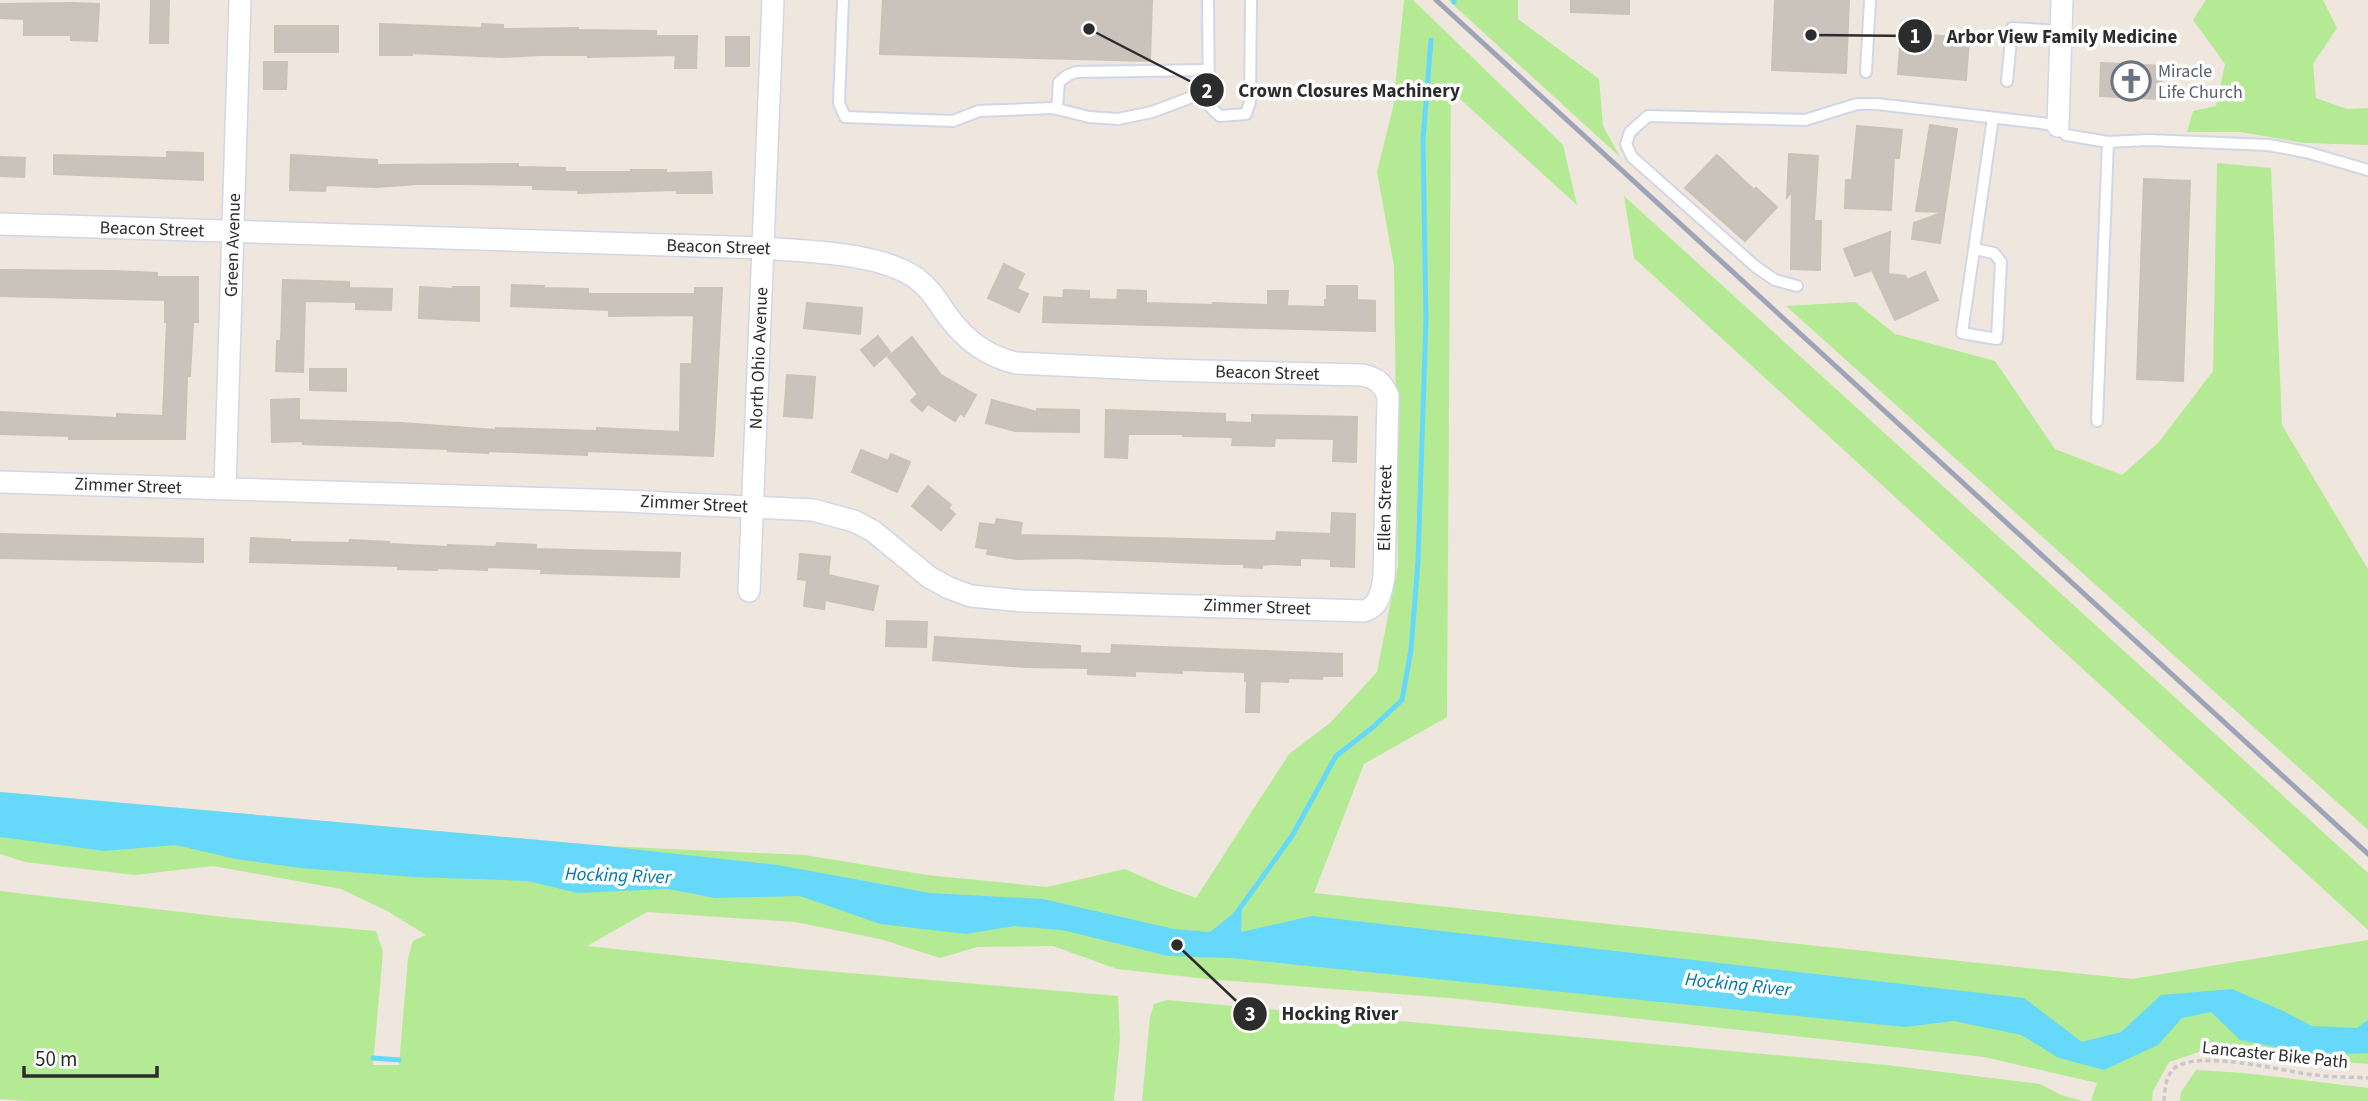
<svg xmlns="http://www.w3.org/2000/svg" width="2368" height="1101" font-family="'Source Sans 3',sans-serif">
	<rect width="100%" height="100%" fill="#efe6dd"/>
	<g fill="#b5ea94">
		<polygon points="1404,0 1413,0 1563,145 1577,205 1451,91 1447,717 1364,764 1314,893 2132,979 2368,940 2368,1064 2202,1051 2169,1062 2153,1091 2152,1101 2091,1101 2097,1083 1984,1057 1450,998 1207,979 1117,969 1053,946 977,947 940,958 880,939 795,922 647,912 587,946 803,969 1118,996 1120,1039 1114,1101 26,1101 0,1099 0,891 233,918 376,931 383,952 373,1065 399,1065 408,958 413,941 426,935 389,912 341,889 213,866 134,875 25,862 0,854 0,792 605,846 805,855 927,875 1047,887 1125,869 1163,886 1196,898 1289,754 1330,723 1377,672 1398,565 1394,266 1377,172 1393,107"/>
		<polygon points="1448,0 1518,0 1518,19 1599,79 1603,126 1620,157"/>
		<polygon points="2206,0 2323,0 2337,28 2313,64 2316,98 2347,109 2368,108 2368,145 2304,143 2240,132 2187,132 2193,111 2216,106 2225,64 2193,20"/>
		<polygon points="2217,163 2271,168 2282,425 2368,569 2368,830 1786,306 1855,302 1895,334 1995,361 2055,449 2122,475 2159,442 2213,371"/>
		<polygon points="1624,196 2368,873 2368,930 1634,258"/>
		<polygon points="1167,1000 1886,1065 2040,1084 2061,1095 2083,1101 1142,1101 1150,1017 1154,1004"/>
		<polygon points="2196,1070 2244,1073 2368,1088 2368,1101 2180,1101 2181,1092"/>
	</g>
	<polygon fill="#66d9fa" points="0,792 605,846 778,865 930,893 1043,899 1174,929 1210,932 1242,906 1241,932 1312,916 2024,998 2082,1042 2121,1032 2161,995 2232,989 2281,1010 2312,1026 2357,1028 2368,1020 2368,1053 2316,1055 2240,1040 2211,1012 2182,1018 2158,1045 2104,1070 2059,1058 2021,1035 1954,1021 1905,1027 1231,958 1168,956 1062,930 1014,926 966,934 880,924 800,896 715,898 668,889 577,893 528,881 414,877 300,868 236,859 175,845 105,851 0,837"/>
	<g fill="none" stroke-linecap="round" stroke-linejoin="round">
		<g stroke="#66d9fa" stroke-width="5">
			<polyline points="1454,0 1454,2"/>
			<polyline points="1238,911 1292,836 1336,756 1372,728 1402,700 1411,650 1418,561 1426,320 1423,140 1431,40"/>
			<polyline points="373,1058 399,1060"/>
		</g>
	</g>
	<g fill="#cac3bc" stroke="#cbc2b6" stroke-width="2">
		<polygon points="151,0 169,0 168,43 150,43"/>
		<polygon points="883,0 1152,0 1150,61 880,54"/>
		<polygon points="1571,0 1629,0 1629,14 1571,12"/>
		<polygon points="1775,0 1849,0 1846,73 1772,70"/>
		<polygon points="72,3 99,4 97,41 71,40 71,35 24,35 24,19 0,18 0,4"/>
		<polygon points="380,24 482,28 482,24 503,25 503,29 578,28 578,30 656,31 656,36 697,36 696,68 675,68 676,55 588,57 588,55 541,55 502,57 412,53 412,55 380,55"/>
		<rect x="275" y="26" width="63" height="26"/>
		<polygon points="1901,33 1969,38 1966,80 1898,74"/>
		<rect x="726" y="37" width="23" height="29"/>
		<polygon points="264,62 287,62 286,89 264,89"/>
		<polygon points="2101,63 2162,66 2160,99 2100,96"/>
		<polygon points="1930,125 1957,129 1940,243 1912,239 1914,223 1944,212 1916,211"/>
		<polygon points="1857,126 1902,130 1899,158 1894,158 1891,210 1845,208 1846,180 1852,180"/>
		<polygon points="167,152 203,153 203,180 54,174 54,155 167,158"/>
		<polygon points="1789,154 1818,156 1814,221 1821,221 1820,270 1791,269 1792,191 1787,197"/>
		<polygon points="291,155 377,160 377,165 518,164 518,167 565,168 565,172 631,172 631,170 666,170 666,173 711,172 712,193 677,193 677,190 578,193 578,190 533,189 533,185 466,184 418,184 376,187 326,185 325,191 290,190"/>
		<polygon points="1717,155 1754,190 1756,188 1777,207 1745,241 1685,188"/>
		<polygon points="0,157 25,158 24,177 0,176"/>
		<polygon points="2144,179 2190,181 2183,381 2137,379"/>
		<polygon points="1890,232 1888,274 1905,276 1907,280 1925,272 1938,300 1895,320 1872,270 1855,276 1844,249"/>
		<polygon points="1004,264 1024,274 1017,289 1028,294 1019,312 988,298"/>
		<polygon points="0,270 114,271 157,273 157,277 198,277 198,322 193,322 190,376 187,376 185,439 69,439 69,436 0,434 0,412 117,418 117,414 163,416 167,322 165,322 165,300 0,296"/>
		<polygon points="283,280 349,282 349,288 392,289 391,310 356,309 356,302 305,301 303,372 276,371 277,341 281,341"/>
		<polygon points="512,285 544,286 544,288 588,289 588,294 695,294 695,288 722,288 713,456 587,451 587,455 488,451 488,453 448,451 448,449 303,444 303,441 272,442 271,400 299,399 299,420 401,423 496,430 496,428 597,431 597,428 680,432 681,364 692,364 694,315 609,316 609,310 511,306"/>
		<polygon points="1327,286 1357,286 1357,300 1375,301 1375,331 1043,322 1044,297 1063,298 1064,290 1089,291 1089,299 1117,300 1118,290 1146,291 1146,303 1213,305 1213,303 1268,305 1268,291 1288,291 1287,306 1325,307 1325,300 1327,300"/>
		<polygon points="420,287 453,289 453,287 479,287 479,321 419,318"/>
		<polygon points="807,303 862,308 860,334 804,328"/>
		<polygon points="878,336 890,352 874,366 861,350"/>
		<polygon points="912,337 941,375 976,395 964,416 960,413 955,421 928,404 922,411 911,401 918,394 888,357"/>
		<polygon points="310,369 346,369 346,391 310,390"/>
		<polygon points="787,375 815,377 812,418 784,416"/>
		<polygon points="992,400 1037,412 1037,409 1079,410 1079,432 1015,431 986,423"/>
		<polygon points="1106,410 1225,414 1225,422 1252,423 1252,415 1357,417 1356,462 1333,461 1334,439 1275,438 1274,446 1232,445 1233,437 1183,436 1183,434 1128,434 1127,458 1105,457"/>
		<polygon points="861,450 888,461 891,454 910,462 897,492 852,472"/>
		<polygon points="928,486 951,505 948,508 955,514 941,530 912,506"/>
		<polygon points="1332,513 1355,514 1354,567 1331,566 1331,559 1300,558 1300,565 1271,564 1262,565 1262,568 1244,567 1244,564 1227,564 1070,558 1016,559 987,554 988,549 976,547 980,523 995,525 997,519 1022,523 1020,535 1276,541 1277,532 1331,534"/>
		<polygon points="0,534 203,539 203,562 0,558"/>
		<polygon points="251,538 290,540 290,542 349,543 350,540 389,542 389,544 448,547 448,545 496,547 497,543 536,545 536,549 680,553 679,577 541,573 542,569 487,567 487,570 438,568 437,570 398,569 398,566 250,562"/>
		<polygon points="800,554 830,557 828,575 878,586 873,610 825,600 824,609 804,606 807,580 798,579"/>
		<polygon points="887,621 927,622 926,647 886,646"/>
		<polygon points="935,637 1067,645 1080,646 1080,653 1111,654 1112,645 1342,654 1342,676 1323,676 1322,679 1288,678 1288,682 1260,681 1259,712 1246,712 1247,680 1245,681 1245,672 1182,670 1182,673 1135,671 1135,676 1088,674 1088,668 1026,667 933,660"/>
	</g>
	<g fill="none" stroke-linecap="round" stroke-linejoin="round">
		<g stroke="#d2d6e6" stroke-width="14">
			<g id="service">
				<polyline points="843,0 839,103 845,117 953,121 979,111 1053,108 1089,117 1118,119 1152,112 1208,91"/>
				<polyline points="1208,0 1209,106 1220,116 1246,114 1250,102 1251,0"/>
				<polyline points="1866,72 1870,0"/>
				<polyline points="2007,81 2012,28 2060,31"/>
				<polyline points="1057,109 1059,82 1068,75 1076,72 1208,70"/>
				<polyline points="2108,142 2149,140 2268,145 2306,152 2368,170"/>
				<polyline points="1974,249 1994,253 2001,262 1997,339 1962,333 1993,118"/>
				<polyline points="1797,286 1775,280 1756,267 1632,157 1626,144 1630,132 1648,116 1805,120 1857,104 1877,104 2041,123 2058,126 2066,135 2108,142 2097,421"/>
			</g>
		</g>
		<g stroke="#d2d6e6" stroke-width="24">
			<g id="minor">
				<polyline points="2058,126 2062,0"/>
				<path id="s1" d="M0 224 763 248C808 252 878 252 916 278 930 288 937 301 947 315 965 340 986 356 1016 363L1164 370 1362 375C1376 378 1382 382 1388 396L1384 577C1381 592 1380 606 1364 611L1023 601 971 596 949 588 929 577 873 531 854 521 813 510 625 501 0 482"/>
				<path id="s2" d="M225 488 240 0"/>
				<path id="s3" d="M749 591 773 0"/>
			</g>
		</g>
		<path stroke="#c8c8c8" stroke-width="3.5" stroke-dasharray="5 3.5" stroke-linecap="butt" d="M2164 1101C2165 1089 2165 1075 2176 1067 2201 1050 2283 1071 2314 1075 2332 1077 2350 1077 2368 1078"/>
		<use href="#service" stroke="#fff" stroke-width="10"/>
		<use href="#minor" stroke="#fff" stroke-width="21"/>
		<polyline stroke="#9fa3b8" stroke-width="5" points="1436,0 2368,854"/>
	</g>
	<defs>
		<g id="church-ring" transform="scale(2.0125)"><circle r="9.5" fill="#fff" stroke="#6b7280" stroke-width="1.5"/><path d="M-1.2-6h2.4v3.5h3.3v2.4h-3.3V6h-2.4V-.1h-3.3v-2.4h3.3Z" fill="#6b7280"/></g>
	</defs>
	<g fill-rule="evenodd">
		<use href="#church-ring" x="2131" y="81"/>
	</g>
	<g text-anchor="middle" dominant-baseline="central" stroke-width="7" stroke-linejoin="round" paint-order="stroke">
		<g font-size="18" fill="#5b616d" stroke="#fff" text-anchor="start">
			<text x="2158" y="71">Miracle<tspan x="2158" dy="21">Life Church</tspan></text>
		</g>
		<g font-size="18" fill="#2c2c2c" stroke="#fff">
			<text stroke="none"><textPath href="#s1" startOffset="152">Beacon Street</textPath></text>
			<text stroke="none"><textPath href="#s2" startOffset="243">Green Avenue</textPath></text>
			<text stroke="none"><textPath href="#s1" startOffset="719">Beacon Street</textPath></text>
			<text stroke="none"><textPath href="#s3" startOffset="233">North Ohio Avenue</textPath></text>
			<text stroke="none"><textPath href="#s1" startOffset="1307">Beacon Street</textPath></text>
			<text transform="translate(128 486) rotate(2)">Zimmer Street</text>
			<text transform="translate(694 504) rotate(3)">Zimmer Street</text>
			<text transform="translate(1385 508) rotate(-89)">Ellen Street</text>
			<text transform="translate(1257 607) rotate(2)">Zimmer Street</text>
			<text transform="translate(2275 1055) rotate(6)">Lancaster Bike Path</text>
		</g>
		<g font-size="19" font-style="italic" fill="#0077ab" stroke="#fff">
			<text transform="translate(618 876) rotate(2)">Hocking River</text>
			<text transform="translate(1738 985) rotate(6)">Hocking River</text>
		</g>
	</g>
	<path fill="none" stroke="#2c2c2c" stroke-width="2.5" d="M1811 35L1915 36M1089 29L1207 90M1177 945L1250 1014"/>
	<g fill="#2c2c2c" stroke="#fff" stroke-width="2.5">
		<circle cx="1811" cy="35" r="7"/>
		<circle cx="1089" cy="29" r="7"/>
		<circle cx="1177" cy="945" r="7"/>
		<circle cx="1915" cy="36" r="18"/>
		<circle cx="1207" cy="90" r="18"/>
		<circle cx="1250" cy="1014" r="18"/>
	</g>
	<g font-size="21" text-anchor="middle" font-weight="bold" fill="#fff">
		<text x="1915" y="43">1</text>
		<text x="1207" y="98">2</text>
		<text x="1250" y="1021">3</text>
	</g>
	<g font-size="19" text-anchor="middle" font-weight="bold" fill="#2c2c2c" stroke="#fff" stroke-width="7" stroke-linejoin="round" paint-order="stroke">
		<text x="2062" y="43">Arbor View Family Medicine</text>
		<text x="1349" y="97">Crown Closures Machinery</text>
		<text x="1340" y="1020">Hocking River</text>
	</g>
	<path d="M24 1066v10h133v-10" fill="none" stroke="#2c2c2c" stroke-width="3.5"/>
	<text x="35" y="1066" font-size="21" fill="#2c2c2c" stroke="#ffffff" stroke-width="5" paint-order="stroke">50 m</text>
</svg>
